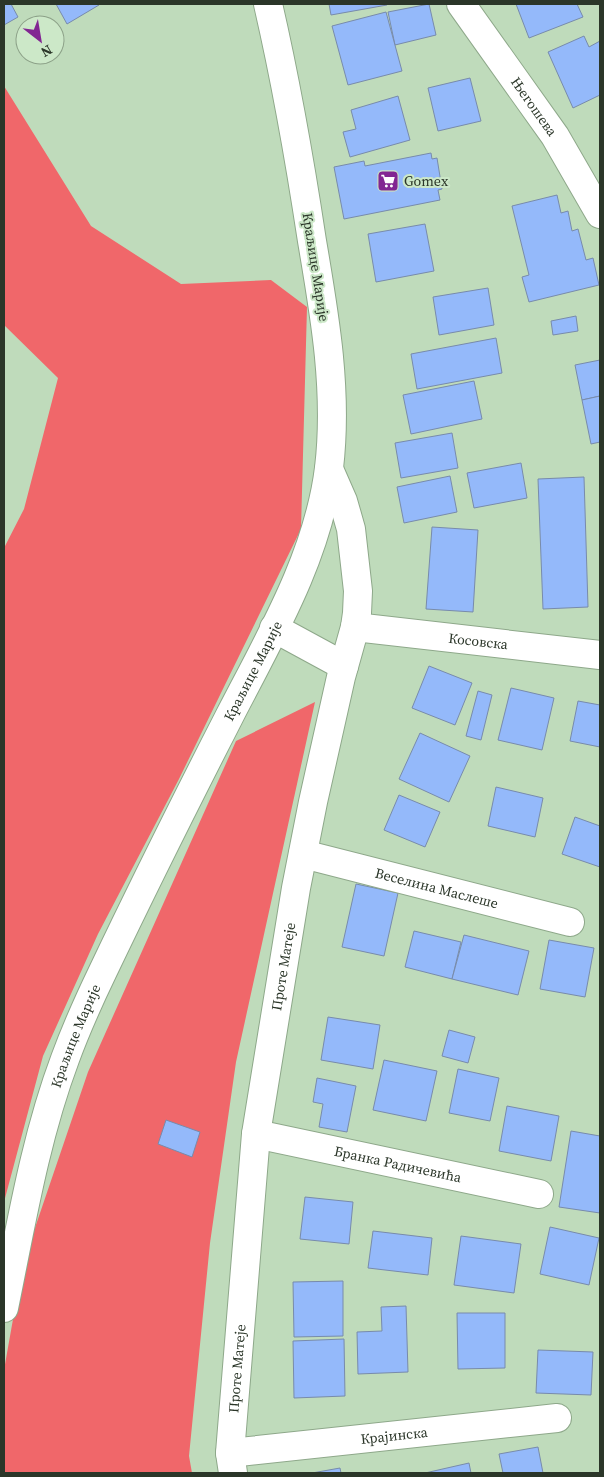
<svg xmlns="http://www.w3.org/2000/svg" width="604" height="1477" font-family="'Source Serif 4',serif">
	<rect width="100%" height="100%" fill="#bfdbbb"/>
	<g fill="#f0676a">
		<polygon points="4,86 91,226 181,284 271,280 307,307 301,529 179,779 98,934 43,1056 4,1202 4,548 24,509 58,378 4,325"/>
		<polygon points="315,702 236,1062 210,1243 189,1456 192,1473 4,1473 4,1370 23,1263 88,1072 236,741"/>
	</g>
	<g fill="#94b9fa" stroke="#788bab">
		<polygon points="4,4 11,4 18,17 4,25"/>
		<polygon points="56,4 98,4 99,5 67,24"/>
		<polygon points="329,4 387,4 387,5 331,15"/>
		<polygon points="429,4 436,35 395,45 388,12"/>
		<polygon points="516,4 577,4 583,17 529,38"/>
		<polygon points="386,12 402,71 348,85 332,26"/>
		<polygon points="584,36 589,47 600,41 600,95 573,108 548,52"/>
		<polygon points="470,78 481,121 438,131 428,88"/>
		<polygon points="398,96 410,140 350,157 343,132 356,129 351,110"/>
		<polygon points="431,153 432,159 437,158 442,189 438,190 440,200 344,219 334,167 364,161 365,166"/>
		<polygon points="557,195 561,213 568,211 572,231 578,229 586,260 593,258 599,285 529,302 522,277 529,275 512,206"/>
		<polygon points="425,224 434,271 376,282 368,234"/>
		<polygon points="488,288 494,325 439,335 433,297"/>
		<polygon points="576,316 578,331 553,335 551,321"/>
		<polygon points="496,338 502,373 417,389 411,354"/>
		<polygon points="600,360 600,396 582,400 575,365"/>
		<polygon points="474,381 482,419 411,434 403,395"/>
		<polygon points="600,396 600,442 591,444 582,400"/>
		<polygon points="452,433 458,468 401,478 395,443"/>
		<polygon points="521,463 527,498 474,508 467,473"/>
		<polygon points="450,476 457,512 404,523 397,487"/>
		<polygon points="584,477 588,607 543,609 538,479"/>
		<polygon points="432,527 478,530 473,612 426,609"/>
		<polygon points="429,666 472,683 455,725 412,708"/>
		<polygon points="511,688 554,698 542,750 498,740"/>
		<polygon points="478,691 492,695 481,740 466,736"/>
		<polygon points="578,701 600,705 600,747 570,741"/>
		<polygon points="420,733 470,756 449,802 399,779"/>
		<polygon points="496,787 543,798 535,837 488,826"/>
		<polygon points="399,795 440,812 425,847 384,830"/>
		<polygon points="575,817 600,826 600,867 562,854"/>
		<polygon points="356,884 398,893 384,956 342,947"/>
		<polygon points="414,931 461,942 452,979 405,967"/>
		<polygon points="464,935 529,951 518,995 452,979"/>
		<polygon points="549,940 594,948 585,997 540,989"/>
		<polygon points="328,1017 380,1025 373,1069 321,1060"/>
		<polygon points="449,1030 475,1037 468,1063 442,1056"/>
		<polygon points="384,1060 437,1071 426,1121 373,1110"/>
		<polygon points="458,1069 499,1078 490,1121 449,1113"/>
		<polygon points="317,1078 356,1086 347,1132 319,1127 323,1104 313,1102"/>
		<polygon points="507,1106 559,1116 551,1161 499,1151"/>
		<polygon points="166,1120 200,1132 192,1157 158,1144"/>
		<polygon points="571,1131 600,1136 600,1213 559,1207"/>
		<polygon points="305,1197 353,1202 349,1244 300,1239"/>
		<polygon points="550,1227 599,1238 589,1285 540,1274"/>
		<polygon points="373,1231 432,1238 428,1275 368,1268"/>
		<polygon points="461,1236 521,1244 514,1293 454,1285"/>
		<polygon points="343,1281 343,1336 294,1337 293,1282"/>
		<polygon points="406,1306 408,1372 358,1374 357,1332 382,1331 381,1307"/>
		<polygon points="457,1313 505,1313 505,1368 458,1369"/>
		<polygon points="344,1339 345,1396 294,1398 293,1341"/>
		<polygon points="538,1350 593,1352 591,1395 536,1393"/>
		<polygon points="538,1447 543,1473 503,1473 499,1454"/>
		<polygon points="469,1463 471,1473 425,1473"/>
		<polygon points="340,1468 341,1473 312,1473"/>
	</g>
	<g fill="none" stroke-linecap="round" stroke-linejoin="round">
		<g stroke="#8ea88a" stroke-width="30">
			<g id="minor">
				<path id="s1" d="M461 4 555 136 600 214"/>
				<path id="s2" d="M355 627 600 655"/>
				<polyline points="274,628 344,666"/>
				<path id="s3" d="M303 854 570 922"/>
				<path id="s4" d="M256 1134 539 1194"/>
				<path id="s5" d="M4 1308C21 1225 35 1139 65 1059 76 1029 89 1000 103 971 144 885 186 801 229 717 269 639 318 557 329 468 338 392 325 317 312 241 300 162 286 82 268 4"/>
				<path id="s6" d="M230 1453 557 1418"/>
				<path id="s7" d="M233 1473 230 1453 256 1134 296 888 313 802 341 677 355 627 357 613 358 591 351 529 343 501 329 469"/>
			</g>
		</g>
		<use href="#minor" stroke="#fff" stroke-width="28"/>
	</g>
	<defs>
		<g id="supermarket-square" transform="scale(1.125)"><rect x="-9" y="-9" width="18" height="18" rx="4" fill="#822692" stroke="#cce8c8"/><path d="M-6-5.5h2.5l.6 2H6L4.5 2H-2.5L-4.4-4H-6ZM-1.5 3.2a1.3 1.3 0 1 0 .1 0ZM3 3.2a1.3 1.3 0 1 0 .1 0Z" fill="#fff"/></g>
	</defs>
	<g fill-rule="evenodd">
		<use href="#supermarket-square" x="388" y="181"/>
	</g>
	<g text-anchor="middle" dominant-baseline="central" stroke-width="4" stroke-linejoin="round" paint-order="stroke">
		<g font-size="14" fill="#2b3629" stroke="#cce8c8">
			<text stroke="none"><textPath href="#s1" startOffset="126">Његошева</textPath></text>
			<text transform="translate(316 267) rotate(81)">Краљице Марије</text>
			<text stroke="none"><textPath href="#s2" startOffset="124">Косовска</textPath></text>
			<text stroke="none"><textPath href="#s5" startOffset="688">Краљице Марије</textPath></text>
			<text stroke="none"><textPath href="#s3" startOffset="138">Веселина Маслеше</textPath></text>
			<text stroke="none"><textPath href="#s7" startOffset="510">Проте Матеје</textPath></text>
			<text stroke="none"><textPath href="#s5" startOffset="282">Краљице Марије</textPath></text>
			<text stroke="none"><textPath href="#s4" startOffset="145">Бранка Радичевића</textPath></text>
			<text stroke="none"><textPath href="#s7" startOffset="105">Проте Матеје</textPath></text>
			<text stroke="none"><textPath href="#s6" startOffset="165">Крајинска</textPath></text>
		</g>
		<g font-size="14" fill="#2b3629" stroke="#cce8c8" text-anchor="start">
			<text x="404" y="181">Gomex</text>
		</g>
	</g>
	<rect width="604" height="1477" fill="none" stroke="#2b3629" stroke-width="10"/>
	<g transform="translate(40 40) rotate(149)"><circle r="24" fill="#cce8c8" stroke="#8ca188"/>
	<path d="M0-4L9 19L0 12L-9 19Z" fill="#822692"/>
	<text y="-8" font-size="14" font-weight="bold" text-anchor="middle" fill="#2b3629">N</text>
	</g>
</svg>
